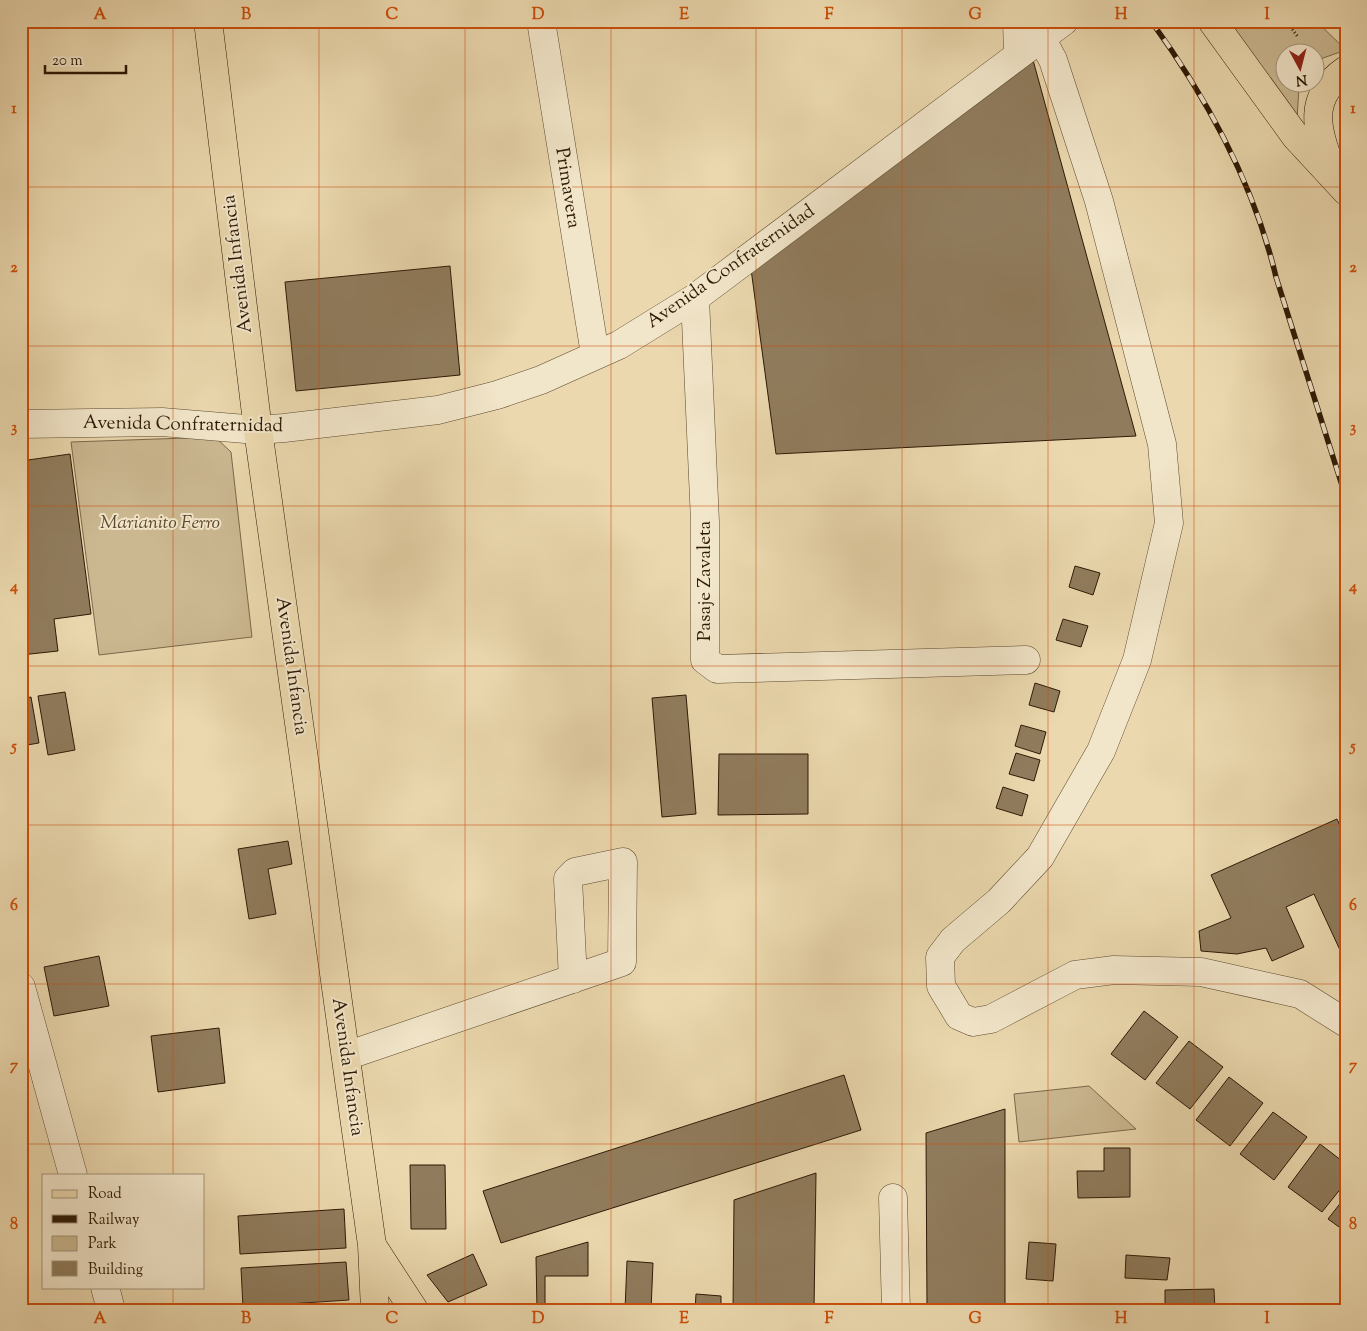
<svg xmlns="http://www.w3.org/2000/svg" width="1367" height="1331" font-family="'Sorts Mill Goudy',serif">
	<rect width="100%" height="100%" fill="#ebd8ae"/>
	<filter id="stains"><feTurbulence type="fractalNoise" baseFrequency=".004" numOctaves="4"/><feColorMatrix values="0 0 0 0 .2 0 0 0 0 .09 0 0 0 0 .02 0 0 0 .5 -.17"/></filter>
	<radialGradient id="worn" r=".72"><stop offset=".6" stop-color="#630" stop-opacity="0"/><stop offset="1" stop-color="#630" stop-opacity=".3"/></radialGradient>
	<g fill="#cbb891" stroke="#7c684b">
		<polygon points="1223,21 1316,21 1346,50 1323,58 1315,68 1314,52 1284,52 1284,82 1302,83 1299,86 1297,120"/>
		<polygon points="215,437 231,452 252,637 99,655 71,442"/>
		<polygon points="1089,1086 1136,1129 1019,1142 1014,1094"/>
	</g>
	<g fill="#907c5d" stroke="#2d1905">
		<polygon points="1033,60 1136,436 776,454 751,269"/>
		<polygon points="450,266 460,375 296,391 285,282"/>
		<polygon points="70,454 91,614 54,619 58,651 21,655 21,461"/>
		<polygon points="1075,566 1100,573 1093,595 1069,587"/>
		<polygon points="1063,619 1088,626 1081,647 1056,640"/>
		<polygon points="1035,683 1060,691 1054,712 1029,705"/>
		<polygon points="65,692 75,750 48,755 38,696"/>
		<polygon points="686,695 696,814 662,817 652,698"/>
		<polygon points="31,697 39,743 21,746 21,699"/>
		<polygon points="1021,725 1046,732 1040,754 1015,746"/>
		<polygon points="1016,753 1040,760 1034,781 1009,774"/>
		<polygon points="719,754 808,754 808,814 718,815"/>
		<polygon points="1003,787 1028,795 1022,816 996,808"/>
		<polygon points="1337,819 1346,839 1346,963 1314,894 1286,907 1304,947 1272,961 1266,948 1237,954 1201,951 1199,931 1231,918 1211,875"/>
		<polygon points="288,841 292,864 268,869 276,914 249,919 238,849"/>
		<polygon points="99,956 109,1006 54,1016 44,967"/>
		<polygon points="1144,1011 1178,1037 1145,1080 1111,1054"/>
		<polygon points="219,1028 225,1083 158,1092 151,1036"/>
		<polygon points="1189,1041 1223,1067 1190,1109 1156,1083"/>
		<polygon points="844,1075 861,1130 501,1243 483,1191"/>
		<polygon points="1229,1077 1263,1103 1230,1146 1196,1120"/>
		<polygon points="1005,1109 1005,1310 927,1310 926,1133"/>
		<polygon points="1273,1112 1307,1137 1274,1180 1240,1154"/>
		<polygon points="21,1144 26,1164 21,1165"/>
		<polygon points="1320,1144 1346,1164 1346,1182 1322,1212 1288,1187"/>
		<polygon points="1104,1148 1130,1148 1130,1197 1078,1198 1077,1171 1104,1171"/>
		<polygon points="410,1165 445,1165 446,1229 411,1229"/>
		<polygon points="816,1173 814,1310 733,1310 734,1200"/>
		<polygon points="1346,1196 1346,1232 1328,1219"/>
		<polygon points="344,1209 346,1248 240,1254 238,1216"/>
		<polygon points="588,1242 588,1276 545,1276 545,1310 537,1310 536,1257"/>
		<polygon points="1029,1242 1056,1244 1053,1281 1026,1279"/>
		<polygon points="473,1254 487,1285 448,1302 427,1275"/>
		<polygon points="1126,1255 1170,1258 1167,1280 1125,1278"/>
		<polygon points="627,1261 653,1263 651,1310 625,1310"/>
		<polygon points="346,1262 349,1300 243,1307 241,1268"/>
		<polygon points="1214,1289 1215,1310 1165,1310 1165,1290"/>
		<polygon points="696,1294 721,1296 721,1310 695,1310"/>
	</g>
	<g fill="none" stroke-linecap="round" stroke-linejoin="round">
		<g stroke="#5c492f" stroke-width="29">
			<g id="minor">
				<polyline points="541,21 595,354"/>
				<polyline points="1017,21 1018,55"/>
				<polyline points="1041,38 1053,60 1099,201 1162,444 1169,523 1137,660 1101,751 1040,857 999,901 953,940 940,957 941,986 959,1016 973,1022 991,1019 1075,975 1114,970 1201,972 1300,994 1346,1023"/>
				<polyline points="695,298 705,522 705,660 717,669 1026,660"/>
				<polyline points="21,424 162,422 258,430 284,428 438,410 497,395 541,380 619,345 695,298 1064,21"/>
				<polyline points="21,987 73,1175"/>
				<polyline points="346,1056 622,962 623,862 575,872 568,879 573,979"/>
				<polyline points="893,1198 896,1310"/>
				<polyline points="105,1287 111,1310"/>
			</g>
		</g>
		<g stroke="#2d1905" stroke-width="29">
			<g id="major">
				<polyline points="208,21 258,430 372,1245 375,1310"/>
				<polyline points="373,1247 414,1310"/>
			</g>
		</g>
		<g stroke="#2d1905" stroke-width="29">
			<g id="highway">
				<polyline points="1212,21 1296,137 1346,191"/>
				<path d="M1331 167C1316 130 1307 97 1346 70"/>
			</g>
		</g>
		<polyline stroke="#2d1905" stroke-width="3" stroke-dasharray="1 2.5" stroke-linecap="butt" points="1286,21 1298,37"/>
		<use href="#minor" stroke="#f2e6ca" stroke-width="28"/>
		<use href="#major" stroke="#ebd8ae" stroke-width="28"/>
		<use href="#highway" stroke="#ebd8ae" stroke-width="28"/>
		<g stroke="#2d1905" stroke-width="5.5">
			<path id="rail" d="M1151 21C1207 98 1254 184 1276 277L1346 498"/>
		</g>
		<use href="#rail" stroke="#f2e6ca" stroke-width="4" stroke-dasharray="11" stroke-linecap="butt"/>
	</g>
	<path fill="none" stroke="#cc4f0b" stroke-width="1" stroke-opacity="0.55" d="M173 21V1175M319 21V1310M465 21V1310M611 21V1310M756 21V1310M902 21V1310M1048 21V1310M1194 21V1310M21 187H1346M21 346H1346M21 506H1346M21 666H1346M21 825H1346M21 984H1346M21 1144H1346M173 1287V1310"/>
	<g text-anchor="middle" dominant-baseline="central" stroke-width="4" stroke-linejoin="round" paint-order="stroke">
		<g font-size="19" fill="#2d1905" stroke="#f2e6ca">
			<text transform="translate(567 188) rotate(81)">Primavera</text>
			<text transform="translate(238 264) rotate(-97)">Avenida Infancia</text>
			<text transform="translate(731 267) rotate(-35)">Avenida Confraternidad</text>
			<text transform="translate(183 425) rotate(1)">Avenida Confraternidad</text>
			<text transform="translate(705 581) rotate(-90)">Pasaje Zavaleta</text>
			<text transform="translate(291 666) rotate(82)">Avenida Infancia</text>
			<text transform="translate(347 1067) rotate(82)">Avenida Infancia</text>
		</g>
		<g font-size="19" font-style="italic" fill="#5c492f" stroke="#f2e6ca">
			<text x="160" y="523">Marianito Ferro</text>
		</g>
	</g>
	<rect width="1367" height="1331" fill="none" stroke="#ebd8ae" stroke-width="55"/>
	<rect x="42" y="1174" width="162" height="115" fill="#f2e6ca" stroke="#a3947b"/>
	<rect x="52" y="1190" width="25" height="8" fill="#ebd8ae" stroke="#a3947b"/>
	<text x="88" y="1198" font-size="15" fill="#2d1905">Road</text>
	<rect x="52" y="1215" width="25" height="8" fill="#2d1905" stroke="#a3947b"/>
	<text x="88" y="1224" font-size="15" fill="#2d1905">Railway</text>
	<rect x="52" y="1236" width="25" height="15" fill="#cbb891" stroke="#a3947b"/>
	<text x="88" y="1248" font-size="15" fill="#2d1905">Park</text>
	<rect x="52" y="1261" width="25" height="15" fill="#907c5d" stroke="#a3947b"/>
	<text x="88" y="1274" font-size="15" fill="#2d1905">Building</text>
	<g transform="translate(1300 68) rotate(173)"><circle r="24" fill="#f2e6ca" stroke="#a3947b"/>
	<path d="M0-4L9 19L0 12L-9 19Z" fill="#8f2418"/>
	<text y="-8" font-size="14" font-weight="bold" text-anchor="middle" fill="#2d1905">N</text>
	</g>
	<path d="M45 65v8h81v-8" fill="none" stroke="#2d1905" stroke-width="2.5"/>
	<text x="52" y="65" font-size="15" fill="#2d1905" stroke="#f2e6ca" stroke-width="4" paint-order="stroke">20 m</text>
	<rect x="28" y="28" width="1312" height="1276" fill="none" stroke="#cc4f0b" stroke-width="2"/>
	<g font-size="16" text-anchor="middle" font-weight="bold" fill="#cc4f0b">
		<text x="100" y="19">A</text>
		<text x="246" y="19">B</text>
		<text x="392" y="19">C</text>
		<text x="538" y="19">D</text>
		<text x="684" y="19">E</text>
		<text x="829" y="19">F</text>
		<text x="975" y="19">G</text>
		<text x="1121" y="19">H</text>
		<text x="1267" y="19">I</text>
		<text x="14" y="113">1</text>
		<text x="1353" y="113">1</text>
		<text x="14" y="272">2</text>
		<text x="1353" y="272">2</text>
		<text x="14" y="432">3</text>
		<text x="1353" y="432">3</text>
		<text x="14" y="591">4</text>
		<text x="1353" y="591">4</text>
		<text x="14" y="751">5</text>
		<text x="1353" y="751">5</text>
		<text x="14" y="910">6</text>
		<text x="1353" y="910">6</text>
		<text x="14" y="1070">7</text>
		<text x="1353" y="1070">7</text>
		<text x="14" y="1229">8</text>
		<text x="1353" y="1229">8</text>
		<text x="100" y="1323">A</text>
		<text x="246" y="1323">B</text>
		<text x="392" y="1323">C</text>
		<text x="538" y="1323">D</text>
		<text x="684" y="1323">E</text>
		<text x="829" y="1323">F</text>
		<text x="975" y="1323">G</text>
		<text x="1121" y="1323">H</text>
		<text x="1267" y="1323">I</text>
	</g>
	<rect width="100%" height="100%" filter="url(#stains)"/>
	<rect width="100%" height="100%" fill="url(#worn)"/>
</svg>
